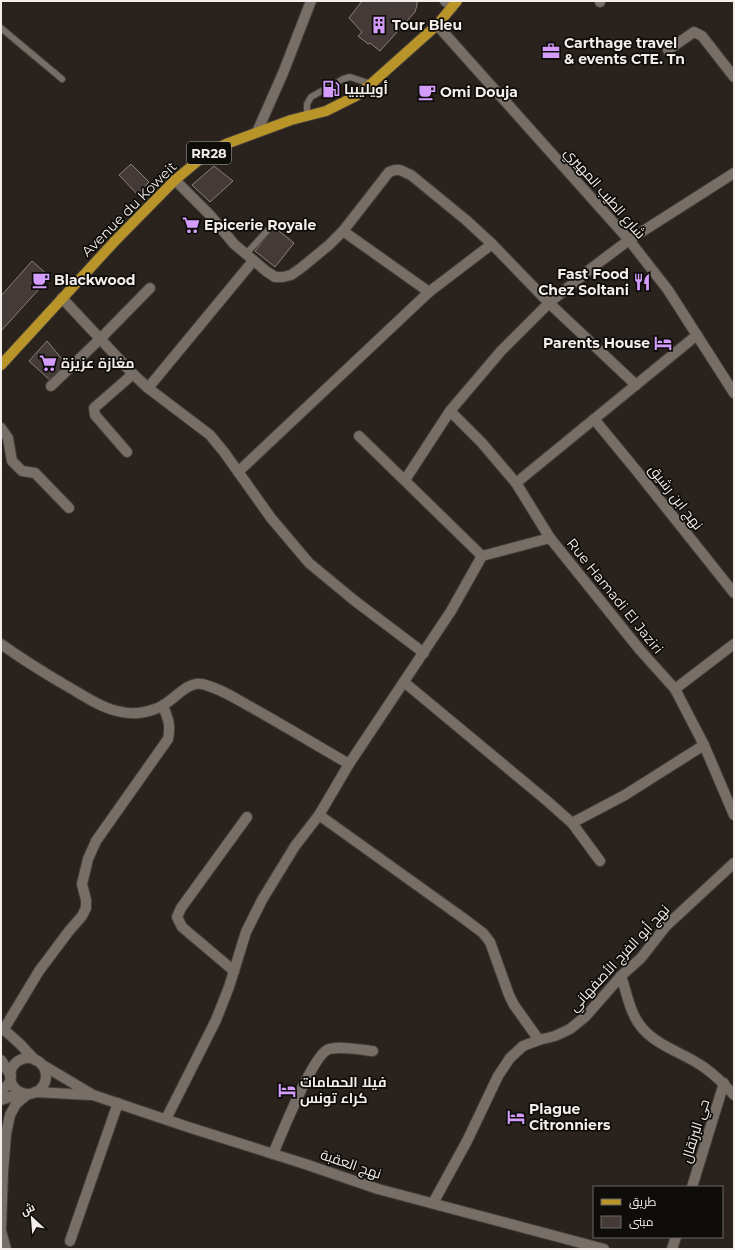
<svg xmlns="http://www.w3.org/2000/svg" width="735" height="1250" font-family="Montserrat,Cairo,sans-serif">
	<rect width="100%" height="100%" fill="#29221d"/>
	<g fill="#443a37" stroke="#8a7f7b">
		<polygon points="362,1 417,1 417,5 415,12 380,51 370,43 368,44 358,36 362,32 349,18"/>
		<polygon points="131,164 149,182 137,194 119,175"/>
		<polygon points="214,166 233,181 210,202 192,185"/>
		<polygon points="274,227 294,243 275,267 255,251"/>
		<polygon points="32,261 50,277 1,331 1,296"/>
		<polygon points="47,341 67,365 51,381 29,361"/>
	</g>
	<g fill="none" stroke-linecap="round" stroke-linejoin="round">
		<g stroke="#443e39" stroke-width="8">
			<g id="lane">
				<polyline points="1,28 62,79"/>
				<polyline points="307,116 307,104 311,97 343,79 350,77 371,84"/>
				<polyline points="246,254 268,230"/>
			</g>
		</g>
		<g stroke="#443e39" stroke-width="12">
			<g id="street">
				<polyline points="600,1 600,2"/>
				<polyline points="437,25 629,240 668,290 734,393"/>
				<polyline points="668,50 694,32 702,36 734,77"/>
				<polyline points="257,132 283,73 311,1"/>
				<polyline points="175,180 210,215 234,244 246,254 266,271 275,277 283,277 291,275 301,268 329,245 343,231 389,172 395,170 400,170 411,175 466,220 492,244 549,303 636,385"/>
				<polyline points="343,231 429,292"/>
				<polyline points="62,298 133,374 148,388 210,435 224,452 271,518 309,563 355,601 424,653"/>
				<polyline points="51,386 101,338 150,288"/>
				<polyline points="148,388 253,261"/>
				<polyline points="450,411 482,443 516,483 550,538 640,650 675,689 704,745 734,815"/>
				<polyline points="594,419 636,470 734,593"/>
				<polyline points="1,428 8,438 12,461 22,471 35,473 69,508"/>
				<polyline points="359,436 482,556"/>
				<polyline points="127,452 95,415 94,408 133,374"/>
				<polyline points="238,472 429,292 492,244"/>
				<polyline points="405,480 450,411 501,351 549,303 593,267 629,240 734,173"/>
				<polyline points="516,483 697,335"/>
				<path d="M1 644C22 659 43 672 65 685 83 695 102 709 122 712 134 715 144 713 155 709 158 708 161 707 163 705 175 699 188 681 202 684 219 688 235 698 249 706 283 725 316 745 349 764"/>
				<polyline points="404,682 546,800 572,823 600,861"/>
				<polyline points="675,689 734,644"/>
				<polyline points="319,815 463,918 483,933 490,942 509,995 514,1005 539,1040"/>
				<polyline points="572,823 625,795 704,745"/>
				<polyline points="234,971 182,927 177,917 181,908 247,817"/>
				<path d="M621 976C627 993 630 1015 643 1029 659 1047 686 1054 705 1068 716 1076 725 1085 734 1095"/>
				<path d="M4 1029 39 971 69 931 82 916 86 908V900L82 884 88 859 96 841 168 739C171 724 168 719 163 706"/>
				<polyline points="166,1119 216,1020 229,987 246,932 262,900 295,846 319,815 349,764 451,611 482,556 550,538"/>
				<path d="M273 1154C281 1135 312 1058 327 1050 337 1045 362 1050 373 1051"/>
				<polyline points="692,1187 724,1083"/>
				<polyline points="433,1203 467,1141 498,1076 510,1058 523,1046 539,1040 555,1036 570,1029 586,1016 621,976 641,958 666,926 734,863"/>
				<polyline points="1,1228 3,1172 6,1134 10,1115 16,1104 28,1094"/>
				<polyline points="1,1231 6,1249"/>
				<polyline points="70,1241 118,1103"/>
				<polyline points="672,1249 676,1237"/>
			</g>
		</g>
		<g stroke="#443e39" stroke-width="12">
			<g id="secondary">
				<polyline points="445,1 452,7"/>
				<polyline points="1,1027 20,1044 35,1060"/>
				<circle cx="28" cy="1076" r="18"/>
				<polyline points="1,1060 11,1076"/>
				<polyline points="41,1064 93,1095 188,1127 305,1164 378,1189 604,1249"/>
				<polyline points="1,1092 11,1081"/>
				<polyline points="35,1092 91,1095"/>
				<polyline points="1,1100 22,1093"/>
			</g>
		</g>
		<g stroke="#443e39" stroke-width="12">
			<polyline id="primary" points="1,365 115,241 175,180 205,155 226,144 291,120 326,111 356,96 371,84 437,25 457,1"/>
		</g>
		<use href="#lane" stroke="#766e67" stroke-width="6"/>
		<use href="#street" stroke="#766e67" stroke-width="10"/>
		<use href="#secondary" stroke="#766e67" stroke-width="10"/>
		<use href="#primary" stroke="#b99429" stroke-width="10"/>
	</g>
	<defs>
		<g id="building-bare" transform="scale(1.38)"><path d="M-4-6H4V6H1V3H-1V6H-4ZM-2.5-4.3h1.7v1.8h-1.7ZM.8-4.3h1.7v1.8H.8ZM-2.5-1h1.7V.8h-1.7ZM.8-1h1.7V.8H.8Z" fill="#d39cfd" stroke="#0f0d0a" stroke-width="2.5" paint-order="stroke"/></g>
		<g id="office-bare" transform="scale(1.38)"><path d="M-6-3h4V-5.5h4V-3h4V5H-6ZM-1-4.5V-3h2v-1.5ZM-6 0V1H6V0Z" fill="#d39cfd" stroke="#0f0d0a" stroke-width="2.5" paint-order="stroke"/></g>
		<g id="fuel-bare" transform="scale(1.38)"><path d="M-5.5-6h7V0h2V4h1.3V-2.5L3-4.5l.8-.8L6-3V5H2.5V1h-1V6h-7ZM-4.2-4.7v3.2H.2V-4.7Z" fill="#d39cfd" stroke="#0f0d0a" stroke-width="2.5" paint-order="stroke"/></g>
		<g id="cafe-bare" transform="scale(1.38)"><path d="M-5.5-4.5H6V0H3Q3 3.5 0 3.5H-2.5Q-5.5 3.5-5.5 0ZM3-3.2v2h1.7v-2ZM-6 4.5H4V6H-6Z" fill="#d39cfd" stroke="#0f0d0a" stroke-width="2.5" paint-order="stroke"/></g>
		<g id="supermarket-bare" transform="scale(1.38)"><path d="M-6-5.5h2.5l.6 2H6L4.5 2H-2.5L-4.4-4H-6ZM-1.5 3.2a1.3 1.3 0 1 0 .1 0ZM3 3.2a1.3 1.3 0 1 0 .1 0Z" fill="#d39cfd" stroke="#0f0d0a" stroke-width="2.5" paint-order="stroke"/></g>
		<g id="restaurant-bare" transform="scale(1.38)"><path d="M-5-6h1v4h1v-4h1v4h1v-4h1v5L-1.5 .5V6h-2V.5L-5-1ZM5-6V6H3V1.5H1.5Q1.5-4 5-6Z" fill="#d39cfd" stroke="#0f0d0a" stroke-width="2.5" paint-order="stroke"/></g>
		<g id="hotel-bare" transform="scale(1.38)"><path d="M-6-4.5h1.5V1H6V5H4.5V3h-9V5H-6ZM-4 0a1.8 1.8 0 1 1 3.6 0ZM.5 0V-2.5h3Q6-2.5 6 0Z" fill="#d39cfd" stroke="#0f0d0a" stroke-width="2.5" paint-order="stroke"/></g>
	</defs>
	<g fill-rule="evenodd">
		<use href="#building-bare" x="379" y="25"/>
		<use href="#office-bare" x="551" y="51"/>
		<use href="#fuel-bare" x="331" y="89"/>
		<use href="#cafe-bare" x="427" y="92"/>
		<use href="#supermarket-bare" x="191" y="225"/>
		<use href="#cafe-bare" x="41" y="280"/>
		<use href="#restaurant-bare" x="642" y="282"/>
		<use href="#hotel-bare" x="663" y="343"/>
		<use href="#supermarket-bare" x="48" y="363"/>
		<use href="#hotel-bare" x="287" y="1090"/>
		<use href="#hotel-bare" x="516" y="1117"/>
	</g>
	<g text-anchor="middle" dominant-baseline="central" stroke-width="3.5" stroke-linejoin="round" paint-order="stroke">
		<rect fill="#0f0d0a" stroke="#afaaa8" stroke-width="1" x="187" y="142" width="44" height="22" rx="3"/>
		<g font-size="13" font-weight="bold" fill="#f3eeeb">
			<text x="209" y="153">RR28</text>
		</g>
		<g font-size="14" font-weight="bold" fill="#f3eeeb" stroke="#0f0d0a" text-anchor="start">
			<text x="392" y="25">Tour Bleu</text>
			<text x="564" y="43">Carthage travel<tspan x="564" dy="16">&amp; events CTE. Tn</tspan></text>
			<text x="344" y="89">أويليبيا</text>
			<text x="440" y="92">Omi Douja</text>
			<text x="204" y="225">Epicerie Royale</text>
			<text x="629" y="274" text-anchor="end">Fast Food<tspan x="629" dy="16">Chez Soltani</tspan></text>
			<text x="54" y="280">Blackwood</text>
			<text x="650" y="343" text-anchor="end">Parents House</text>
			<text x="61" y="363">مغازة عزيزة</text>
			<text x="300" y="1082">فيلا الحمامات<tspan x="300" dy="16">كراء تونس</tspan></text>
			<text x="529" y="1109">Plague<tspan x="529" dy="16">Citronniers</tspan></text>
		</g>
		<g font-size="14" fill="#f3eeeb" stroke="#0f0d0a">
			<text transform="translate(605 193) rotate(49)">شارع الطيب المهيري</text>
			<text transform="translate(129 209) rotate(-45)">Avenue du Koweit</text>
			<text transform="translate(676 497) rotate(52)">نهج ابن رشيق</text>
			<text transform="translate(615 596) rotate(51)">Rue Hamadi El Jaziri</text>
			<text transform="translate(619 958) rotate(-47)">نهج أبو الفرج الأصفهاني</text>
			<text transform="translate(695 1131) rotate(-73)">حي البرتقال</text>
			<text transform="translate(351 1164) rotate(19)">نهج العقبة</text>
		</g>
	</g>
	<rect width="735" height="1250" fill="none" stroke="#f3eeeb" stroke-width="4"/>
	<rect x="593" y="1186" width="130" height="52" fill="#0f0d0a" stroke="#6a6764"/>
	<rect x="601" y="1199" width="20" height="6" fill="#b99429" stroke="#6a6764"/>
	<text x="629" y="1206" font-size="12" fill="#f3eeeb">طريق</text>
	<rect x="601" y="1216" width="20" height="12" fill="#443a37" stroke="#6a6764"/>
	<text x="629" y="1226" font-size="12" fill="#f3eeeb">مبنى</text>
	<g transform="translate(32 1218) rotate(334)" stroke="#0f0d0a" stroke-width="3" paint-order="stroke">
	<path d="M0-3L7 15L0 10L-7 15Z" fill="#f3eeeb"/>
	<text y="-6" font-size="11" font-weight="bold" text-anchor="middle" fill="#f3eeeb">ش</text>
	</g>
</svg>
